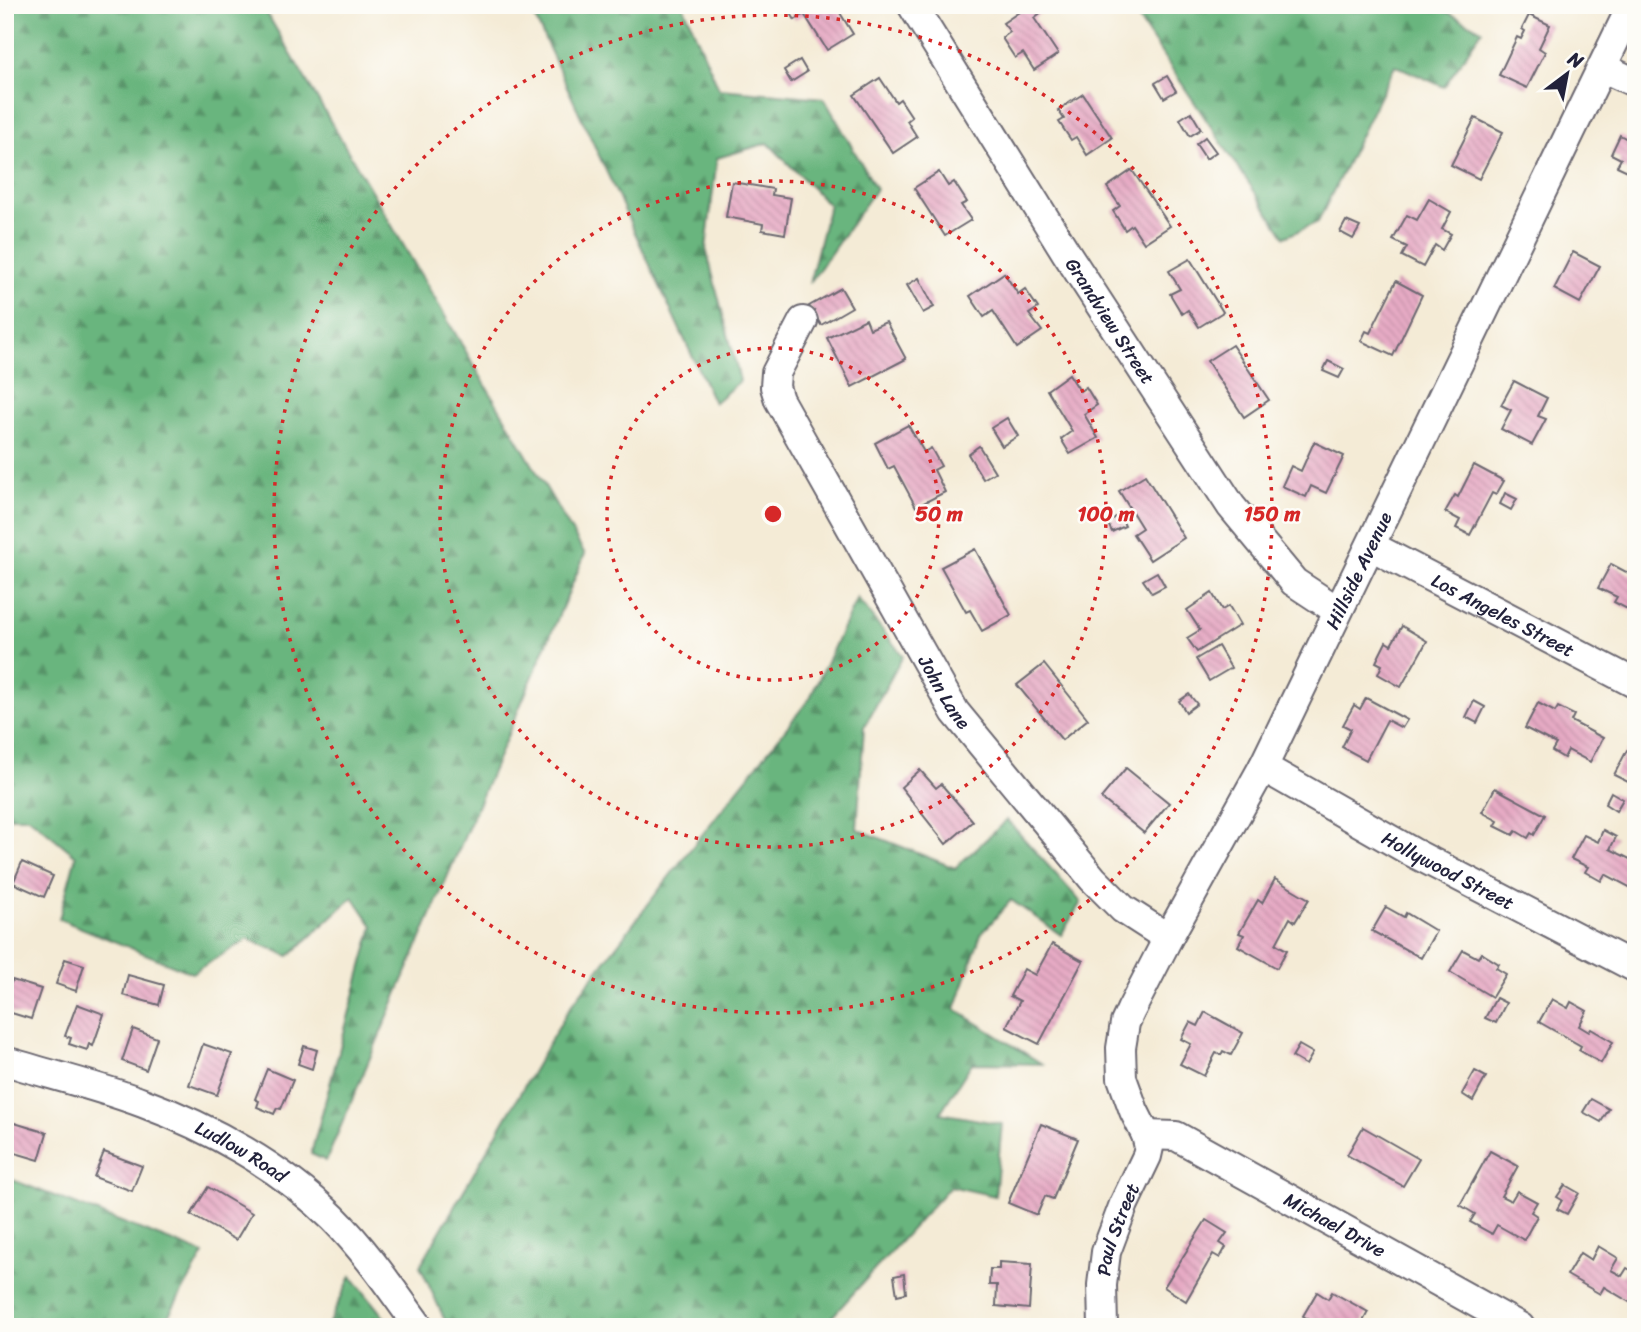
<svg xmlns="http://www.w3.org/2000/svg" width="1641" height="1332" font-family="Sriracha,sans-serif">
	<defs>
		<pattern id="forest-firs" width="22" height="20" patternUnits="userSpaceOnUse" patternTransform="scale(1.75)"><rect width="22" height="20" fill="#69b57e"/><path d="M5 1l3.5 6h-7zM16 11l3.5 6h-7z" fill="#569368"/></pattern>
		<pattern id="building-back-hatch" width="6" height="6" patternUnits="userSpaceOnUse" patternTransform="scale(1.75)"><rect width="6" height="6" fill="#e6aac4"/><path d="M-1 5l2 2M0 0l6 6M5-1l2 2" fill="none" stroke="#c592a9"/></pattern>
	</defs>
	<rect width="100%" height="100%" fill="#fdfcf7"/>
	<filter id="ink" filterUnits="userSpaceOnUse"><feTurbulence type="fractalNoise" baseFrequency=".0143" numOctaves="2"/><feDisplacementMap in="SourceGraphic" scale="14" xChannelSelector="R" yChannelSelector="G"/><feConvolveMatrix kernelMatrix="1 2 1 2 8 2 1 2 1" color-interpolation-filters="sRGB"/></filter>
	<filter id="wash" filterUnits="userSpaceOnUse"><feTurbulence type="fractalNoise" baseFrequency=".00686" numOctaves="4" result="noise"/><feDisplacementMap in="SourceGraphic" scale="28" xChannelSelector="R" yChannelSelector="G"/><feGaussianBlur stdDeviation="1.57" result="paint"/><feColorMatrix in="noise" values="0 0 0 0 0 0 0 0 0 0 0 0 0 0 0 0 0 1.4 0 .05"/><feComposite in="paint" operator="in"/></filter>
	<g filter="url(#wash)">
		<rect width="100%" height="100%" fill="#f4ebd6"/>
		<g fill="url(#forest-firs)" stroke="#466c5c" stroke-width="2">
			<polygon points="5,5 262,5 585,554 326,1161 311,1154 373,926 353,897 289,956 248,939 192,973 59,919 76,856 29,817 5,817"/>
			<polygon points="529,5 683,5 719,89 824,98 876,189 809,284 829,205 768,143 717,158 706,249 740,381 714,403"/>
			<polygon points="1129,5 1434,5 1482,30 1444,87 1395,65 1318,222 1285,237"/>
			<polygon points="857,598 903,656 864,727 857,829 955,868 1007,820 1081,902 1061,935 1011,900 981,934 955,1009 1042,1064 972,1063 940,1113 1002,1124 995,1196 950,1186 823,1327 448,1327 420,1266 570,1007 678,865 810,698"/>
			<polygon points="5,1177 204,1254 162,1327 5,1327"/>
			<polygon points="351,1276 392,1327 327,1327"/>
		</g>
		<g id="blocks">
			<g fill="url(#building-back-hatch)">
				<polygon points="790,5 841,5 837,8 853,34 827,50 804,14 795,20 787,7"/>
				<polygon points="1037,5 1039,5 1043,11 1034,18 1058,54 1034,70 1023,53 1015,58 1002,38 1010,32 1003,23 1028,6 1031,9"/>
				<polygon points="1529,15 1550,25 1539,48 1545,52 1527,88 1499,75 1517,37 1521,39 1525,31 1522,29"/>
				<polygon points="800,60 807,72 791,82 784,70"/>
				<polygon points="1167,76 1176,91 1164,98 1155,83"/>
				<polygon points="880,78 896,102 900,99 912,117 907,121 917,137 893,153 854,95"/>
				<polygon points="1083,94 1112,138 1087,155 1076,137 1071,140 1059,122 1064,119 1058,110"/>
				<polygon points="1191,112 1201,129 1190,136 1180,119"/>
				<polygon points="1475,118 1503,132 1479,179 1451,165"/>
				<polygon points="1620,135 1629,140 1631,136 1636,138 1636,175 1617,166 1621,159 1611,154"/>
				<polygon points="1205,137 1216,152 1206,159 1196,144"/>
				<polygon points="1132,170 1170,226 1144,243 1132,225 1125,230 1113,211 1120,206 1107,187"/>
				<polygon points="939,172 948,186 954,182 967,202 961,205 971,220 945,236 914,188"/>
				<polygon points="732,182 773,189 772,195 791,198 785,234 762,230 763,224 726,217"/>
				<polygon points="1429,199 1451,212 1442,229 1451,234 1442,250 1435,245 1423,267 1402,256 1407,247 1393,240 1407,215 1417,220"/>
				<polygon points="1346,221 1360,227 1353,239 1340,232"/>
				<polygon points="1573,252 1600,266 1580,303 1554,289"/>
				<polygon points="1190,259 1223,312 1199,327 1188,310 1182,314 1170,294 1180,289 1169,271"/>
				<polygon points="1004,273 1018,294 1025,289 1038,308 1029,314 1042,331 1017,348 993,311 984,317 970,296"/>
				<polygon points="919,278 934,307 923,313 907,285"/>
				<polygon points="1396,281 1422,295 1393,356 1361,341 1366,331 1370,333"/>
				<polygon points="841,288 852,307 821,325 809,306"/>
				<polygon points="866,319 870,329 886,322 906,359 852,387 827,338"/>
				<polygon points="1232,345 1269,400 1244,417 1207,361"/>
				<polygon points="1328,361 1344,369 1339,378 1323,371"/>
				<polygon points="1069,374 1080,391 1086,387 1097,405 1084,414 1098,438 1070,454 1061,439 1072,431 1047,390"/>
				<polygon points="1514,381 1547,398 1538,416 1546,419 1532,445 1501,429 1511,410 1501,405"/>
				<polygon points="1007,418 1018,436 1002,446 991,428"/>
				<polygon points="908,425 924,452 931,448 941,466 934,470 945,492 916,507 894,466 888,469 875,443"/>
				<polygon points="1314,442 1344,456 1326,493 1311,486 1306,497 1282,486 1291,466 1301,471"/>
				<polygon points="979,446 995,472 983,479 968,454"/>
				<polygon points="1474,465 1504,481 1496,495 1492,493 1470,535 1456,528 1460,520 1445,512 1455,495 1458,497"/>
				<polygon points="1145,475 1184,538 1150,560 1133,534 1142,528 1119,491"/>
				<polygon points="1505,493 1517,499 1511,510 1500,504"/>
				<polygon points="1120,515 1125,526 1112,532 1107,522"/>
				<polygon points="975,549 1011,615 982,631 970,610 966,612 941,567"/>
				<polygon points="1611,564 1636,577 1636,607 1634,605 1631,611 1614,602 1617,597 1598,588"/>
				<polygon points="1157,572 1165,586 1152,593 1143,580"/>
				<polygon points="1212,593 1222,610 1229,606 1240,625 1197,652 1187,638 1200,630 1187,610"/>
				<polygon points="1402,626 1427,641 1401,687 1378,674 1382,665 1376,662 1386,642 1391,645"/>
				<polygon points="1218,646 1231,668 1209,681 1196,659"/>
				<polygon points="1044,664 1088,719 1062,740 1017,685"/>
				<polygon points="1189,694 1197,704 1186,712 1179,701"/>
				<polygon points="1366,698 1407,720 1402,728 1387,720 1366,760 1342,747 1351,729 1343,725 1354,705 1360,709"/>
				<polygon points="1474,701 1485,707 1477,723 1466,717"/>
				<polygon points="1538,703 1555,712 1558,707 1574,715 1571,721 1603,738 1590,762 1568,750 1564,758 1552,751 1556,744 1525,728"/>
				<polygon points="1627,750 1636,755 1636,786 1614,775"/>
				<polygon points="1126,768 1169,803 1144,833 1101,798"/>
				<polygon points="920,770 936,788 941,784 973,821 946,844 901,787"/>
				<polygon points="1495,788 1545,815 1534,835 1531,833 1528,838 1516,831 1513,835 1495,826 1498,821 1482,812"/>
				<polygon points="1611,792 1623,799 1616,811 1605,804"/>
				<polygon points="1603,830 1616,837 1610,849 1636,862 1636,884 1633,889 1605,874 1601,881 1585,872 1588,867 1571,859 1584,835 1598,842"/>
				<polygon points="22,862 53,876 44,897 13,883"/>
				<polygon points="1275,879 1309,899 1295,922 1290,918 1276,944 1287,950 1277,968 1238,946 1244,935 1239,933 1258,900 1262,903"/>
				<polygon points="1386,907 1404,917 1406,913 1436,931 1421,958 1372,931"/>
				<polygon points="1052,944 1083,961 1039,1044 1006,1027 1020,1001 1010,996 1024,969 1035,975"/>
				<polygon points="1463,950 1478,958 1481,953 1499,964 1496,968 1506,974 1492,997 1450,972"/>
				<polygon points="65,959 84,965 76,991 56,984"/>
				<polygon points="128,975 164,985 159,1005 123,995"/>
				<polygon points="12,980 41,989 31,1019 5,1011 5,981 11,983"/>
				<polygon points="1496,998 1506,1003 1496,1023 1485,1018"/>
				<polygon points="1552,999 1568,1008 1571,1002 1587,1011 1579,1026 1589,1032 1591,1029 1613,1042 1601,1063 1579,1050 1581,1046 1539,1022"/>
				<polygon points="77,1004 104,1014 93,1046 89,1044 87,1050 69,1044 71,1038 65,1036"/>
				<polygon points="1205,1012 1243,1033 1231,1055 1223,1051 1221,1055 1216,1053 1204,1076 1180,1064 1191,1044 1181,1039 1190,1022 1198,1026"/>
				<polygon points="133,1029 157,1038 146,1070 122,1061"/>
				<polygon points="203,1044 232,1054 217,1095 189,1085"/>
				<polygon points="1299,1045 1313,1053 1306,1065 1292,1057"/>
				<polygon points="304,1046 317,1050 312,1069 298,1064"/>
				<polygon points="267,1069 293,1080 281,1109 277,1108 274,1114 257,1107 259,1101 255,1099"/>
				<polygon points="1475,1071 1486,1077 1473,1101 1462,1094"/>
				<polygon points="1591,1099 1609,1109 1601,1122 1583,1112"/>
				<polygon points="8,1121 47,1133 39,1160 5,1150 5,1128"/>
				<polygon points="1041,1124 1078,1139 1053,1199 1045,1196 1037,1215 1008,1203"/>
				<polygon points="1363,1127 1419,1159 1403,1186 1347,1155"/>
				<polygon points="1490,1151 1518,1166 1501,1196 1511,1201 1517,1191 1537,1202 1531,1212 1537,1216 1524,1240 1497,1225 1492,1234 1470,1222 1475,1214 1460,1205"/>
				<polygon points="104,1152 142,1166 132,1191 94,1177"/>
				<polygon points="1565,1185 1579,1193 1567,1214 1557,1209 1562,1200 1557,1197"/>
				<polygon points="208,1187 252,1213 236,1240 191,1215"/>
				<polygon points="1206,1220 1227,1233 1220,1243 1226,1247 1220,1258 1213,1254 1186,1301 1164,1287"/>
				<polygon points="1598,1246 1618,1258 1611,1270 1622,1276 1627,1268 1636,1273 1636,1296 1631,1303 1604,1287 1600,1294 1567,1275 1580,1253 1591,1260"/>
				<polygon points="999,1262 1032,1264 1029,1309 996,1306 997,1285 989,1285 990,1269 999,1269"/>
				<polygon points="904,1274 906,1293 897,1295 894,1276"/>
				<polygon points="1317,1292 1328,1299 1332,1292 1368,1312 1360,1327 1321,1327 1303,1316"/>
			</g>
		</g>
	</g>
	<g filter="url(#ink)">
		<use href="#blocks" fill-opacity="0" stroke="#6c6871" stroke-width="2"/>
		<g fill="none" stroke-linecap="round" stroke-linejoin="round">
			<g stroke="#6c6871" stroke-width="32">
				<g id="minor">
					<path id="s1" d="M912 5 1067 254 1231 506 1294 582 1338 611"/>
					<polyline points="1603,68 1636,83"/>
					<path id="s2" d="M803 321 776 373 775 387 779 400 955 712 1093 879 1123 909 1168 938"/>
					<path id="s3" d="M1371 546 1636 684"/>
					<path id="s4" d="M1263 767 1412 852 1636 968"/>
					<path id="s5" d="M5 1061C51 1075 98 1086 143 1103 211 1128 281 1167 333 1218 366 1251 392 1290 419 1327"/>
					<path id="s6" d="M1146 1135 1176 1136 1520 1327"/>
					<path id="s7" d="M1103 1327 1102 1285 1106 1252 1124 1204 1147 1156 1149 1147 1146 1135 1134 1111 1122 1078 1121 1048 1125 1023 1131 1010 1168 938 1263 767 1632 5"/>
				</g>
			</g>
			<use href="#minor" stroke="#fff" stroke-width="28"/>
		</g>
	</g>
	<g fill="none" stroke="#d62828" stroke-width="3.5" stroke-dasharray="3.5 7">
		<circle cx="773" cy="514" r="166"/>
		<circle cx="773" cy="514" r="333"/>
		<circle cx="773" cy="514" r="499"/>
	</g>
	<g text-anchor="middle" dominant-baseline="central" stroke-width="5" stroke-linejoin="round" paint-order="stroke">
		<g font-size="19" fill="#22223b" stroke="#fdfcf7">
			<text stroke="none"><textPath href="#s1" startOffset="373">Grandview Street</textPath></text>
			<text stroke="none"><textPath href="#s7" startOffset="828">Hillside Avenue</textPath></text>
			<text stroke="none"><textPath href="#s3" startOffset="149">Los Angeles Street</textPath></text>
			<text stroke="none"><textPath href="#s2" startOffset="422">John Lane</textPath></text>
			<text stroke="none"><textPath href="#s4" startOffset="212">Hollywood Street</textPath></text>
			<text stroke="none"><textPath href="#s5" startOffset="254">Ludlow Road</textPath></text>
			<text stroke="none"><textPath href="#s6" startOffset="212">Michael Drive</textPath></text>
			<text stroke="none"><textPath href="#s7" startOffset="100">Paul Street</textPath></text>
		</g>
	</g>
	<circle cx="773" cy="514" r="10" fill="#d62828" stroke="#fdfcf7" stroke-width="3.5"/>
	<g font-size="21" text-anchor="middle" font-weight="bold" fill="#d62828" stroke="#fdfcf7" stroke-width="5" stroke-linejoin="round" paint-order="stroke">
		<text x="939" y="521">50 m</text>
		<text x="1106" y="521">100 m</text>
		<text x="1272" y="521">150 m</text>
	</g>
	<rect width="1641" height="1332" fill="none" stroke="#fdfcf7" stroke-width="28"/>
	<g transform="translate(1567 74) rotate(32)" stroke="#fdfcf7" stroke-width="5" paint-order="stroke">
	<path d="M0-5L12 26L0 18L-12 26Z" fill="#22223b"/>
	<text y="-10" font-size="19" font-weight="bold" text-anchor="middle" fill="#22223b">N</text>
	</g>
</svg>
